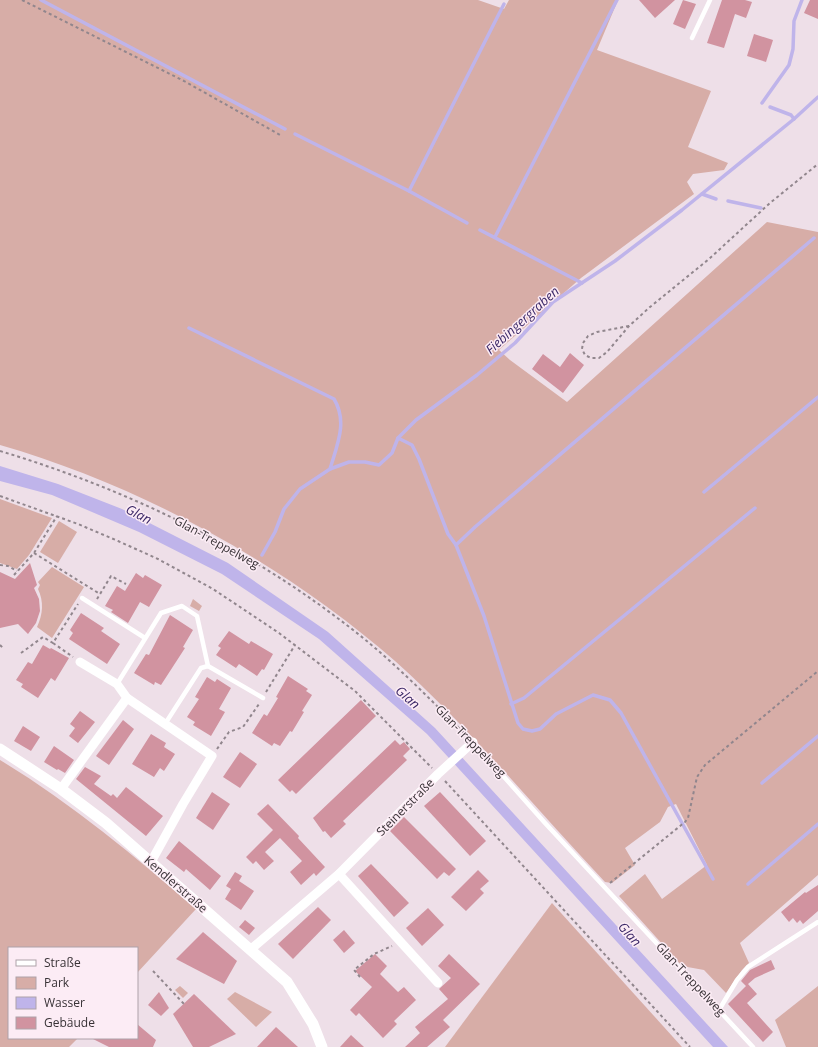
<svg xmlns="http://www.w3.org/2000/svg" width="818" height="1047" font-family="'Open Sans',sans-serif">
	<rect width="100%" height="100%" fill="#eedfe8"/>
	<g fill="#d7ada7">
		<path d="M0 0H478L504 9 509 0H618L597 50 711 91 688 147 728 163 724 170 693 174 687 182 694 194 581 278 499 350 510 360 567 402 767 222 818 232V875L740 943 749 963 742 970 726 993 704 970 682 966 619 896 645 874 662 899 707 865 676 804 668 807 660 822 625 848 635 865 612 883 605 882C535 808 471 729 395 661 284 564 142 486 0 445Z"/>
		<polygon points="0,499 52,518 29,555 17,569 0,563"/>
		<polygon points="59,521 77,532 58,563 40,552"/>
		<path d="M52 567 84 587 52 638 37 627C43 614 44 602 38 589L40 585 38 582Z"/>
		<polygon points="193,599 202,606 199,611 190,606"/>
		<path d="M0 760C71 803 133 855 196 909L137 973V948H9V1038H78L69 1047H0Z"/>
		<polygon points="552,903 682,1047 445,1047"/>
		<polygon points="180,986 188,993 183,998 175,990"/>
		<polygon points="818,986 818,1047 786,1047 775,1020"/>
		<polygon points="235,992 272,1012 256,1027 227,999"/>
	</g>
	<polygon fill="#bfb4ea" points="0,466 58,484 122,509 228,563 328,632 435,728 728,1047 713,1047 427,734 319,639 222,574 139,532 52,495 0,481"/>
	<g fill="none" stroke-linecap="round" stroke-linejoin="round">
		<g stroke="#bfb4ea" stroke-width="3.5">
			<polyline points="41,0 285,129"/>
			<polyline points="762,103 789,65 793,49 794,21 802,0"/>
			<polyline points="770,107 791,115 794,119"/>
			<polyline points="295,134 409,191 467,223"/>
			<polyline points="409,191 504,4"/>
			<polyline points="702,194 716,199"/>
			<polyline points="728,201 761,208"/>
			<polyline points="480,230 582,283"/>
			<polyline points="495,237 617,0"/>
			<path d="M189 328 334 399C348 422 337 445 330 469"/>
			<polyline points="398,438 412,445 419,459 448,534 456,545 484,616 518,723 523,729 532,731 540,729 556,714 593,695 610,700 621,713 713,879"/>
			<polyline points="704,492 818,397"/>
			<polyline points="456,545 475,527 814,238"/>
			<polyline points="262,555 275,532 284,509 300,489 330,469 349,462 365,462 379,465 392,453 398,438 416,420 477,375 515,343 553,302 615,261 682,210 794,119 818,97"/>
			<polyline points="511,704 524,698 755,508"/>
			<polyline points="762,783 818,736"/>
			<polyline points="748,884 818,824"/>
		</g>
	</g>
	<g fill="#d193a0">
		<polygon points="639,0 675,0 655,18"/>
		<polygon points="683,0 696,4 685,29 673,24"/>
		<polygon points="722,0 745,0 752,2 746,18 735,14 724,48 707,43"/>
		<polygon points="810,0 818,0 818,19 804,13"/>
		<polygon points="754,34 773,40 766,62 747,56"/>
		<polygon points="570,353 584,365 563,393 532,369 543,354 560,367"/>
		<polygon points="30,563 37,585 34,588 39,599 40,611 36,623 28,634 18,624 0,628 0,572 15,579"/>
		<polygon points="136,573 143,578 145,575 162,585 149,607 140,602 128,623 111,612 113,610 105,606 117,586 125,591"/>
		<polygon points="81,613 104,628 101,631 120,644 107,664 69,639 73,633 70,630"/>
		<polygon points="170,615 193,630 183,647 185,648 161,685 155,682 154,685 134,673 146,654 149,655"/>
		<polygon points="229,631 249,644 251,641 273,654 264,670 262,669 257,676 239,664 236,668 216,655 221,648 218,646"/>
		<polygon points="43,645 50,649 51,648 69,658 55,681 51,678 38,698 21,687 23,684 16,680 28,662 32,664"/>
		<polygon points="288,676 308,689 306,691 312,695 302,711 304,712 292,732 290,731 280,746 274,743 272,746 252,733 264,714 267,716 278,698 276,697"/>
		<polygon points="207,677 215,682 217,679 231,688 219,709 225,712 211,736 193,725 195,722 187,717 199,699 195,697"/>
		<polygon points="361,700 376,716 296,794 292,790 290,792 278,780"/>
		<polygon points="80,711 95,722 78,743 69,736 75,728 70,724"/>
		<polygon points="123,720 134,729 109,765 96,756"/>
		<polygon points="23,726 40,737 31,751 14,741"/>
		<polygon points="151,734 166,743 164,747 175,754 164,771 160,768 154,777 132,764"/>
		<polygon points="395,740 400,745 404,742 410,749 403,756 407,760 343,821 346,824 331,838 325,831 323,832 313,818"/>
		<polygon points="54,746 74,760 65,773 58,769 57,770 44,762"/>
		<polygon points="240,752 257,764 240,788 223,777"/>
		<polygon points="85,767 101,776 94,784 111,796 113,794 117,798 126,787 163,816 146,836 76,779"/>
		<polygon points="212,792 230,804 213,830 196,818"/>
		<polygon points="440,792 486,841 470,856 424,806"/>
		<polygon points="268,804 299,836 298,838 325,867 316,876 314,873 301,885 290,872 302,861 280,838 265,852 274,861 264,870 256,861 253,864 246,857 273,830 257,814"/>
		<polygon points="404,817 456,869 449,876 444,872 437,879 390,831"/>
		<polygon points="179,841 221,876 210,890 186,869 184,872 166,858"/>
		<polygon points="371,864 409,903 394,917 358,876"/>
		<polygon points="478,870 489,881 480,889 484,893 466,911 451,897"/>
		<polygon points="235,872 242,876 239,881 254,891 241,910 225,899 231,889 226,886"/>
		<polygon points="818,885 818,911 803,924 800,920 797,923 793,918 789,922 781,912 805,892 806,893"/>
		<polygon points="318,907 331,920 293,959 278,944"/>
		<polygon points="428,908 444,925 422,946 406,928"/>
		<polygon points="245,920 255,928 249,935 239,927"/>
		<polygon points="344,930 355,943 344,953 333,940"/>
		<polygon points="203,932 237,961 224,984 176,959"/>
		<polygon points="375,954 387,966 380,974 398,992 404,987 416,1000 394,1021 397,1024 383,1038 359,1013 356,1016 350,1010 372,987 355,971"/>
		<polygon points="449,954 480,984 443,1020 450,1027 427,1047 405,1047 420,1033 415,1027 448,999 439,989 451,978 438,966"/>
		<polygon points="771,960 775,969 755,978 748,984 757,994 747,1003 773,1032 763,1042 728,1004 746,986 741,981 750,970"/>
		<polygon points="159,992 169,1008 161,1016 148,1005"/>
		<polygon points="194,994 214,1013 236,1034 209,1047 193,1047 173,1014"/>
		<polygon points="137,1024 156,1040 153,1047 109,1047 91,1038 137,1038"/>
		<polygon points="276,1027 298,1047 257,1047"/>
		<polygon points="351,1035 364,1047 340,1047"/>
	</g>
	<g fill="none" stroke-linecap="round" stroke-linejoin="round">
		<g stroke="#91868d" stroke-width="2" stroke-dasharray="3 3" stroke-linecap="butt">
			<polyline points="22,0 184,81 282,136"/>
			<polyline points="629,326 597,332 588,336 583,343 582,349 585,355 591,358 599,358 607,352 629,326 650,307 709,259 770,203 818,164"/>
			<path d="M0 451C123 488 241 544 344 623 388 656 427 696 466 735"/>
			<polyline points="0,496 78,524 118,541 158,559 213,589 279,633 355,691 432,768"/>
			<polyline points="34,553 100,594"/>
			<polyline points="0,565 8,566 17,571"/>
			<polyline points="14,575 34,553 57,516"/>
			<polyline points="97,599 111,576 126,584"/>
			<polyline points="53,643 73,657"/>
			<polyline points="0,645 3,648"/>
			<polyline points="21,653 43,637 53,643 78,604"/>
			<polyline points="266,692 295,645"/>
			<polyline points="217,749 229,732 243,727 259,704"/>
			<polyline points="445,781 690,1047"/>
			<polyline points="610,883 685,822 688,818 697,777 705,765 818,671"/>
			<polyline points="153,971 184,1004"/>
			<polyline points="360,977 354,970 374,954 392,946"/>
		</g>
		<g stroke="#fff" stroke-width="4.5">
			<polyline points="692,38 710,0"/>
			<polyline points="82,598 145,638"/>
			<polyline points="117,684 161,613 182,606 197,616 208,666"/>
			<polyline points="165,724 201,668 208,666 263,698"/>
			<polyline points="473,742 545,823 753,1047"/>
			<polyline points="719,1010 737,980 748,967 818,922"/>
		</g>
		<g stroke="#fff" stroke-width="9">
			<polyline points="127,698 212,756 183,804 151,862"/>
			<polyline points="61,789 127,698 117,684 80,662"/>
			<polyline points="339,874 438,983"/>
			<polyline points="250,950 339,874 438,774 473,742"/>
		</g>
		<polyline stroke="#fff" stroke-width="11" points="0,749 61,789 106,823 287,982 313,1024 322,1047"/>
	</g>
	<g text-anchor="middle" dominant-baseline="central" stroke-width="3" stroke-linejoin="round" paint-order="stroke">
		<g font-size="12" fill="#383236" stroke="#fcecf5">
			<text transform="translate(217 542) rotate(29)">Glan-Treppelweg</text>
			<text transform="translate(471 741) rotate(46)">Glan-Treppelweg</text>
			<text transform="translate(405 807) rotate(-45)">Steinerstraße</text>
			<text transform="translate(176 884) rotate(41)">Kendlerstraße</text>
			<text transform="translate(691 979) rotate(47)">Glan-Treppelweg</text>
		</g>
		<g font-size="13" font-style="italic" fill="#3b2867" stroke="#fcecf5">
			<text transform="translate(522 320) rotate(-42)">Fiebingergraben</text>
			<text transform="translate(139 514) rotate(27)">Glan</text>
			<text transform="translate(408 697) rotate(41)">Glan</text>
			<text transform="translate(630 934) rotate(48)">Glan</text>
		</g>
	</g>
	<rect x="8" y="947" width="130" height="92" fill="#fcecf5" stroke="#aea2a9"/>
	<rect x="16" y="960" width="20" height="6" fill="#ffffff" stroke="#aea2a9"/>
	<text x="44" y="967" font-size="12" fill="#383236">Straße</text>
	<rect x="16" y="977" width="20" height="12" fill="#d7ada7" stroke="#aea2a9"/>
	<text x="44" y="987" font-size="12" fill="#383236">Park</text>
	<rect x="16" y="997" width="20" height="12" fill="#bfb4ea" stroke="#aea2a9"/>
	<text x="44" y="1007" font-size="12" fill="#383236">Wasser</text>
	<rect x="16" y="1017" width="20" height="12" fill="#d193a0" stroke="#aea2a9"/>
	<text x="44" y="1027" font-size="12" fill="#383236">Gebäude</text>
</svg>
